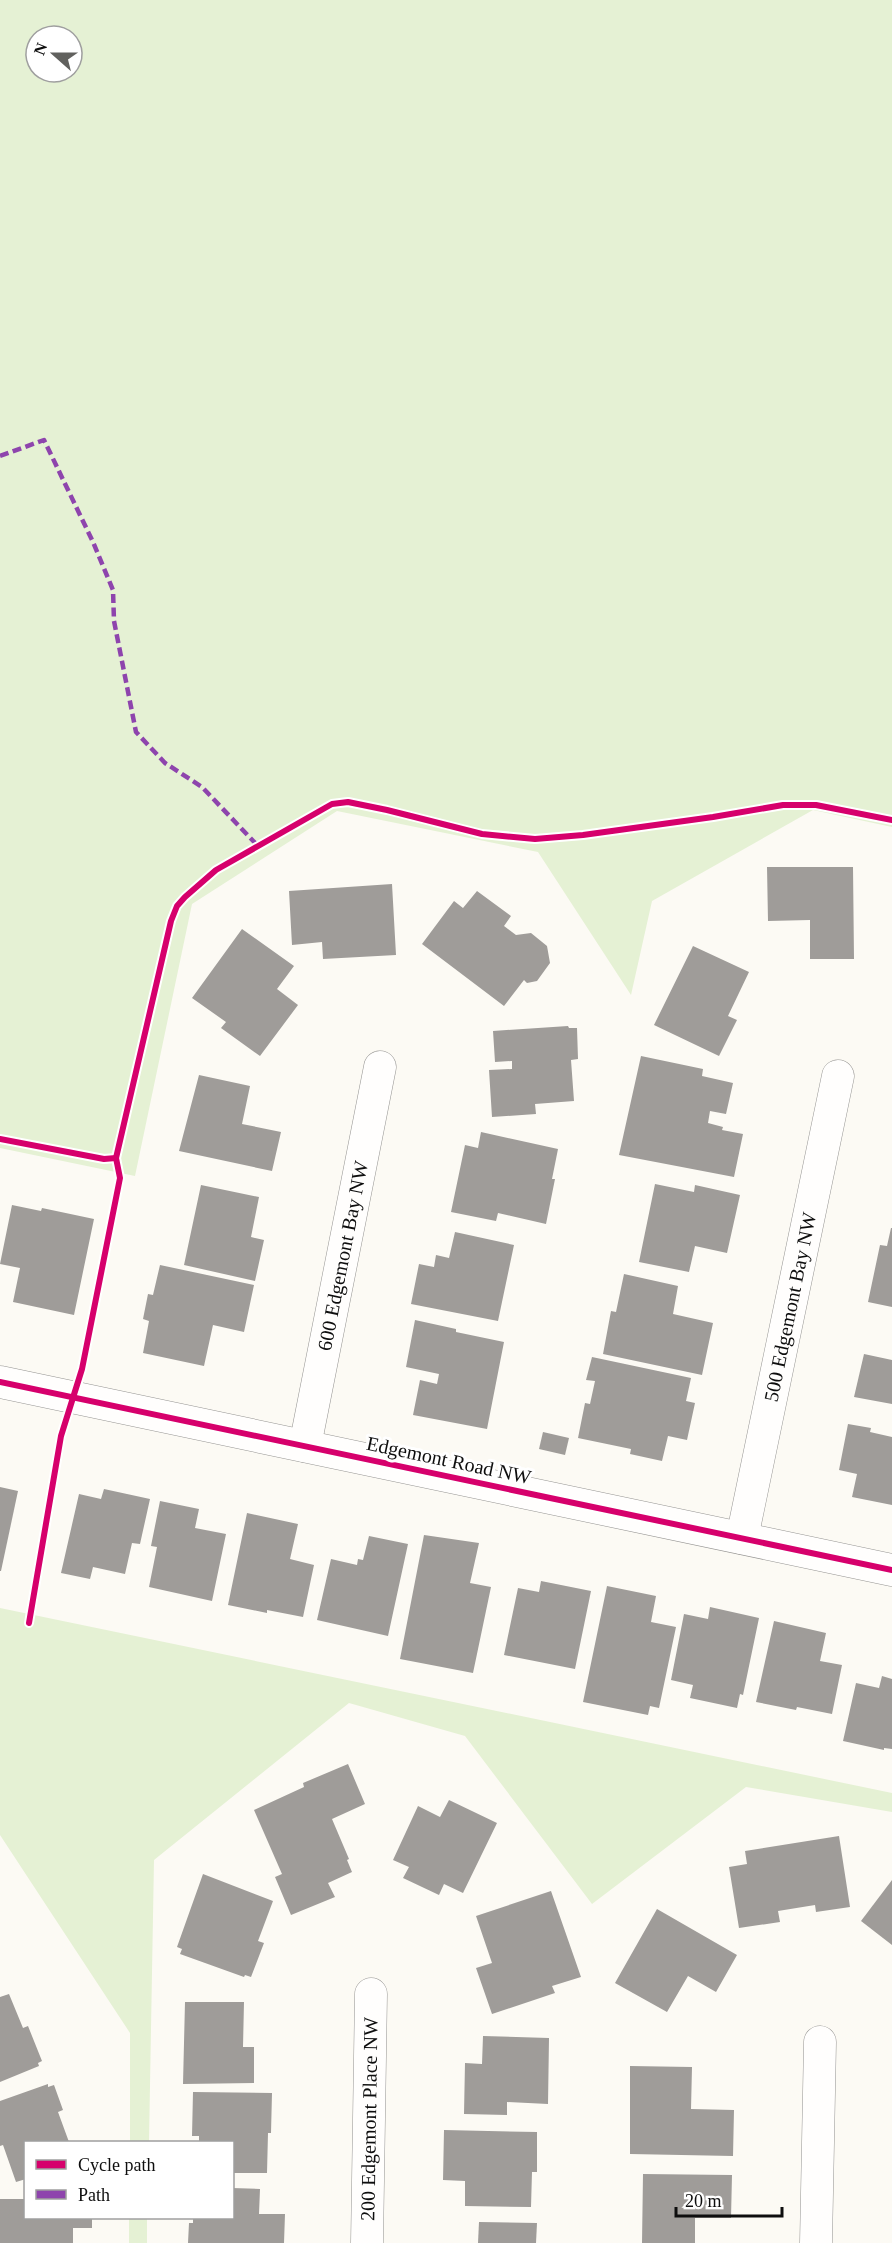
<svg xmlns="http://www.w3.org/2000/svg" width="892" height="2243" font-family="Georgia,serif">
	<rect width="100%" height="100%" fill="#fcfaf4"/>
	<g fill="#e5f1d4" fill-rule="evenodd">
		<path d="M0 0H892V827L813 810 652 901 631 995 538 852 337 811 192 904 135 1176 0 1148ZM36 36H72V72H36Z"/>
		<polygon points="0,1608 892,1793 892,1812 746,1787 592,1904 465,1736 349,1703 154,1860 149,2142 130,2142 130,2033 0,1835"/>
		<rect x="129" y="2218" width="18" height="25"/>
	</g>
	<g fill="#9f9c99">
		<polygon points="767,867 853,867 854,959 810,959 810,920 768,921"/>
		<polygon points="392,884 396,955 323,959 322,942 292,945 289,891"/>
		<polygon points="477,891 511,916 504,926 516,935 531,933 547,946 550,963 537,981 527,983 524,980 504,1006 422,944 454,901 463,908"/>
		<polygon points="242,929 294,966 277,989 298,1005 260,1056 221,1028 226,1022 192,998"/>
		<polygon points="693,946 749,972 728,1016 737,1020 719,1056 654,1025"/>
		<polygon points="568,1026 569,1028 577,1028 578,1059 571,1060 574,1101 535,1104 536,1114 492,1117 489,1070 512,1069 512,1061 495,1062 493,1031"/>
		<polygon points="641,1056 703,1069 702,1076 733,1083 726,1114 710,1111 708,1123 723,1127 722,1130 743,1134 734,1177 619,1155"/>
		<polygon points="199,1075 250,1086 242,1124 281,1132 272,1171 179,1151"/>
		<polygon points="481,1132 558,1149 552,1179 555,1179 546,1224 498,1213 496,1221 451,1212 465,1145 478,1148"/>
		<polygon points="655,1184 694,1192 695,1185 740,1195 727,1253 695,1246 689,1272 639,1262"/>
		<polygon points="201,1185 259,1197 251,1237 264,1240 255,1281 184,1265"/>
		<polygon points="12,1205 41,1211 42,1208 94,1219 74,1315 13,1302 20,1268 0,1264"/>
		<polygon points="891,1228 892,1228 892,1307 868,1302 880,1245 887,1246"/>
		<polygon points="455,1232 514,1245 498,1321 411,1304 419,1264 434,1267 436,1255 449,1258"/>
		<polygon points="160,1265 254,1285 244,1332 213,1325 204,1366 143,1353 149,1321 143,1319 148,1294 153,1295"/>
		<polygon points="624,1274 678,1286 673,1314 713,1323 702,1375 603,1354 611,1311 616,1312"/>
		<polygon points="415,1320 456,1329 456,1332 504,1342 487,1429 413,1415 420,1380 437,1384 439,1374 406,1367"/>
		<polygon points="864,1354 892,1360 892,1404 854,1397"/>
		<polygon points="592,1357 691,1378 686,1401 695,1403 687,1440 668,1436 662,1461 630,1454 631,1449 578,1438 585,1403 590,1404 595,1381 586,1380"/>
		<polygon points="848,1424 871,1428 870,1432 892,1437 892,1505 852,1497 857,1474 839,1470"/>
		<polygon points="543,1432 569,1438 565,1455 539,1449"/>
		<polygon points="0,1487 18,1491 1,1571 0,1571"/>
		<polygon points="104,1489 150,1499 140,1544 132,1543 125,1574 93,1567 90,1579 61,1573 79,1494 101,1499"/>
		<polygon points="160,1501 199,1509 195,1528 226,1534 212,1601 149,1587 157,1547 151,1546"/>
		<polygon points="247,1513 298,1524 290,1559 314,1565 303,1617 267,1610 267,1613 228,1605"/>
		<polygon points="424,1535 479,1543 470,1583 491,1587 473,1673 400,1659"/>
		<polygon points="369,1536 408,1544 388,1636 317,1620 331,1559 357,1565 358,1559 363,1560"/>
		<polygon points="541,1581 591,1591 575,1669 504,1655 518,1588 539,1592"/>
		<polygon points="607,1586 656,1596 651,1622 676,1627 659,1708 650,1706 648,1715 583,1702"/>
		<polygon points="710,1607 759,1618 743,1695 740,1694 737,1708 690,1698 693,1685 671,1680 684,1614 708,1619"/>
		<polygon points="774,1621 826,1633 820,1661 842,1665 832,1714 797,1707 796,1710 756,1702"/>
		<polygon points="882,1676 892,1679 892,1749 884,1748 884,1750 843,1741 856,1683 879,1688"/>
		<polygon points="348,1764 365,1804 332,1819 349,1859 347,1860 352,1872 328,1883 335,1897 291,1915 275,1877 282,1874 254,1810 304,1787 303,1783"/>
		<polygon points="449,1800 497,1823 463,1893 444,1884 439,1895 403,1878 409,1867 393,1860 418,1806 440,1817"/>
		<polygon points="839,1836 850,1907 816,1912 815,1905 778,1911 780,1922 739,1928 729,1867 747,1864 745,1851"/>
		<polygon points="203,1874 273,1901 258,1941 264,1943 251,1977 245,1975 244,1977 180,1954 182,1949 177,1947"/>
		<polygon points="892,1880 892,1945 861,1921"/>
		<polygon points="551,1891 581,1977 552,1986 555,1993 492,2014 476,1968 492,1963 476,1916"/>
		<polygon points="657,1909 737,1955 716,1992 688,1976 667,2012 615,1983"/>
		<polygon points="9,1994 23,2028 28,2026 42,2061 38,2063 39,2066 0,2082 0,1997"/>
		<polygon points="185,2002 244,2002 243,2047 254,2047 254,2083 183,2084"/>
		<polygon points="483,2036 549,2038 548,2104 507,2102 507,2115 464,2114 465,2063 482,2064"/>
		<polygon points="630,2066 692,2067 691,2109 734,2110 733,2156 630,2154"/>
		<polygon points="48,2084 48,2087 54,2085 63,2110 58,2112 69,2142 26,2142 26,2179 16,2182 3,2145 0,2146 0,2101"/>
		<polygon points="193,2092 272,2093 271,2133 268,2133 267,2173 232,2173 232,2142 199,2142 199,2136 192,2136"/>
		<polygon points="444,2130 537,2132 537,2172 532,2172 531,2207 465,2206 465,2181 443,2180"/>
		<polygon points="643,2174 732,2175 731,2218 695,2218 695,2243 642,2243"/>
		<polygon points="232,2188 260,2189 259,2214 285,2214 284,2243 188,2243 189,2223 193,2223 193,2218 232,2218"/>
		<polygon points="0,2199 26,2199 26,2218 92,2218 92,2228 73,2228 73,2243 0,2243"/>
		<polygon points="479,2222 537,2223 536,2243 478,2243"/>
	</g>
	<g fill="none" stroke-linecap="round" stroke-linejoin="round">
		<g stroke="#959492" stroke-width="33">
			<g id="minor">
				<polyline points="0,1382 892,1570"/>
				<path id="s1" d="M305 1446 380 1067"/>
				<path id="s2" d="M742 1538 838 1076"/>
				<path id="s3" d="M367 2243 371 1994"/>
				<polyline points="816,2243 820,2042"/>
			</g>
		</g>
		<use href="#minor" stroke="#fffefd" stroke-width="32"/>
		<polyline stroke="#8e44ad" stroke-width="4.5" stroke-dasharray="9 4.5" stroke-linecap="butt" points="0,456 44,440 93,542 113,590 114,621 136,732 165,763 202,787 257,845"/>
		<g stroke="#fff" stroke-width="10">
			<g id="cycleway">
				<polyline points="0,1139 104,1159 116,1158"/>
				<polyline points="0,1382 892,1570"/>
				<polyline points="29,1623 61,1436 82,1369 120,1178 116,1158 171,921 177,906 185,897 216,870 332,804 348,802 387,810 482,834 535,839 583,835 713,817 783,805 816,805 892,820"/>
			</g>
		</g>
		<use href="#cycleway" stroke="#d6006c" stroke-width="6"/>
	</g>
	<g text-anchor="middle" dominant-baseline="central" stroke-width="6" stroke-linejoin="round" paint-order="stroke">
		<g font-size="20" fill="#0e0e0e" stroke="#fff">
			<text stroke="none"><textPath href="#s1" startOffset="194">600 Edgemont Bay NW</textPath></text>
			<text stroke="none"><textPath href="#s2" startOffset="236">500 Edgemont Bay NW</textPath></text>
			<text transform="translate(449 1460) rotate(12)">Edgemont Road NW</text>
			<text stroke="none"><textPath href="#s3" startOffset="124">200 Edgemont Place NW</textPath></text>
		</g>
	</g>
	<rect x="24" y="2141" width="210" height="78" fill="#ffffff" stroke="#9f9f9f" stroke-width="1.5"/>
	<rect x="36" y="2160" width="30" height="9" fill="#d6006c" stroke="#9f9f9f" stroke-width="1.5"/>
	<text x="78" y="2171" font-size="18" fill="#0e0e0e">Cycle path</text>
	<rect x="36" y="2190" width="30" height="9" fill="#8e44ad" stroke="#9f9f9f" stroke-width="1.5"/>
	<text x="78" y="2201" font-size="18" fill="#0e0e0e">Path</text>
	<g transform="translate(54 54) rotate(291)"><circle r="28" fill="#ffffff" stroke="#9f9f9f" stroke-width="1.5"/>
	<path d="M0-4.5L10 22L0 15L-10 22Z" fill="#61615e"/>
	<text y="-9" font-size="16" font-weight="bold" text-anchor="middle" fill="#0e0e0e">N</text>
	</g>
	<path d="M676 2207v9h106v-9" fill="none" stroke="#0e0e0e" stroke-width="3"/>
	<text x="685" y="2207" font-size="18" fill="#0e0e0e" stroke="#ffffff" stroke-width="4.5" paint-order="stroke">20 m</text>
</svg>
